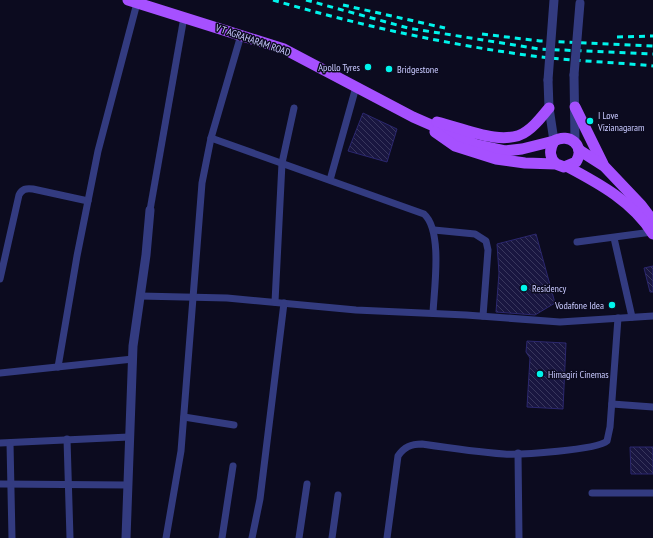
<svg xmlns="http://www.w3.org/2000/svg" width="653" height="538" font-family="'PT Sans Narrow',sans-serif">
	<defs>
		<pattern id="building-back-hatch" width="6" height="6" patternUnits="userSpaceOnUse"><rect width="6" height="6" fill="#191640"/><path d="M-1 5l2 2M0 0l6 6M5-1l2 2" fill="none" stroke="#39375d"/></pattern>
	</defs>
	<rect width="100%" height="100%" fill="#0c0b1f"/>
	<g fill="url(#building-back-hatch)" stroke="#2b276e">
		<polygon points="363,113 397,129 387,162 348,151"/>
		<polygon points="536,234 555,303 535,315 496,312 499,273 497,244"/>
		<polygon points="653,266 653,292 650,292 644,268"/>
		<polygon points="527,341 566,343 563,409 527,407 530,358 526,352"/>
		<polygon points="630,447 653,447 653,474 631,474"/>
	</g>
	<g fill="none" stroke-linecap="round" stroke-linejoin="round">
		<g stroke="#333b80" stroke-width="7">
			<path d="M211 138 424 214C443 231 434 289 433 313"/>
			<polyline points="330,180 356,87"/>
			<polyline points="150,210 184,17"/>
			<polyline points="434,230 475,234 486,241 488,250 483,316"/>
			<polyline points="614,238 632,317"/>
			<polyline points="577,242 652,232"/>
			<path d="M0 279 19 195C22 189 26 188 33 189L88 201"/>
			<polyline points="140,296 227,298 356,310 466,315 560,322 653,316"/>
			<polyline points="275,302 282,163 294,108"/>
			<polyline points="58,367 77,256 98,151 137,3"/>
			<polyline points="0,373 133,359"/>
			<polyline points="612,404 653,407"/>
			<polyline points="184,417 234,425"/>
			<polyline points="67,439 70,538"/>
			<polyline points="0,443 129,437"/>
			<polyline points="10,443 12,538"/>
			<polyline points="518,453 519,538"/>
			<polyline points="0,484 127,485"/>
			<polyline points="592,493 653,493"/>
			<polyline points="166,538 181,451 202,183 211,138 241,35"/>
			<polyline points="222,538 233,466"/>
			<polyline points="252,538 260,499 284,303"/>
			<polyline points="299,538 307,484"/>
			<polyline points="332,538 338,495"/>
			<path d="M387 538 398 456C404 447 411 444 422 444 449 448 477 452 504 454 520 455 597 450 607 441L610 427 618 318"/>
		</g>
		<g stroke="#333b80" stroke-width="9">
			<polyline points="574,75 575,142"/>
			<polyline points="548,80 549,108 554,141"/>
			<polyline points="126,538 133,346 146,255 150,210"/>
		</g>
		<g stroke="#a650ff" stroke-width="11">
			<polyline points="128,0 284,49 413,117 477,145 505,151 522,149 554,141"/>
			<polyline points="575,107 603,164"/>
			<path d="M437 122C462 128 505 148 527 131 536 125 542 116 549 108"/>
			<path d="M435 132 455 146 496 159 525 163 556 164 564 167 576 162C586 146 569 132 554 141 549 150 549 157 556 164"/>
			<polyline points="579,150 604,166 641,205 653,221"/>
			<path d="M568 167C600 184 633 202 653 234"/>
		</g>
		<g stroke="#00f4eb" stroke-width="3" stroke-dasharray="6 5" stroke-linecap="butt">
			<path d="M273 0C358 25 444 44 533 56 572 61 613 62 653 66"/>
			<polyline points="306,0 408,28 539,49 653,54"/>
			<polyline points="343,5 445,28"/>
			<polyline points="482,34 540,41 653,46"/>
			<polyline points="617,37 653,36"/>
		</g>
		<g stroke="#333b80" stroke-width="9">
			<polyline points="574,75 580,3"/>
			<polyline points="548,80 554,0"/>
		</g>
	</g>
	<g fill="#00f4eb" stroke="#0c0b1f" stroke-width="1.5">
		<circle cx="368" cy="67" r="4"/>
		<circle cx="389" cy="69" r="4"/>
		<circle cx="590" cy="121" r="4"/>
		<circle cx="524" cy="288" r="4"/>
		<circle cx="612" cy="305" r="4"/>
		<circle cx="540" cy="374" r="4"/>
	</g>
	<g text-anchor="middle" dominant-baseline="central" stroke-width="3" stroke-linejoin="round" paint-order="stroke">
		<g font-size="10" fill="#c9caff" stroke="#0c0b1f">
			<text transform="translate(253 40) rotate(19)">V T AGRAHARAM ROAD</text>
		</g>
		<g font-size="10" fill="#c9caff" stroke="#0c0b1f" text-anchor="start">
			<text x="360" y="67" text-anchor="end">Apollo Tyres</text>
			<text x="397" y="69">Bridgestone</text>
			<text x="598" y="115">I Love<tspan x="598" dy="12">Vizianagaram</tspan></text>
			<text x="532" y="288">Residency</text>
			<text x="604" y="305" text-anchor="end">Vodafone Idea</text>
			<text x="548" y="374">Himagiri Cinemas</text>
		</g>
	</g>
</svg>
